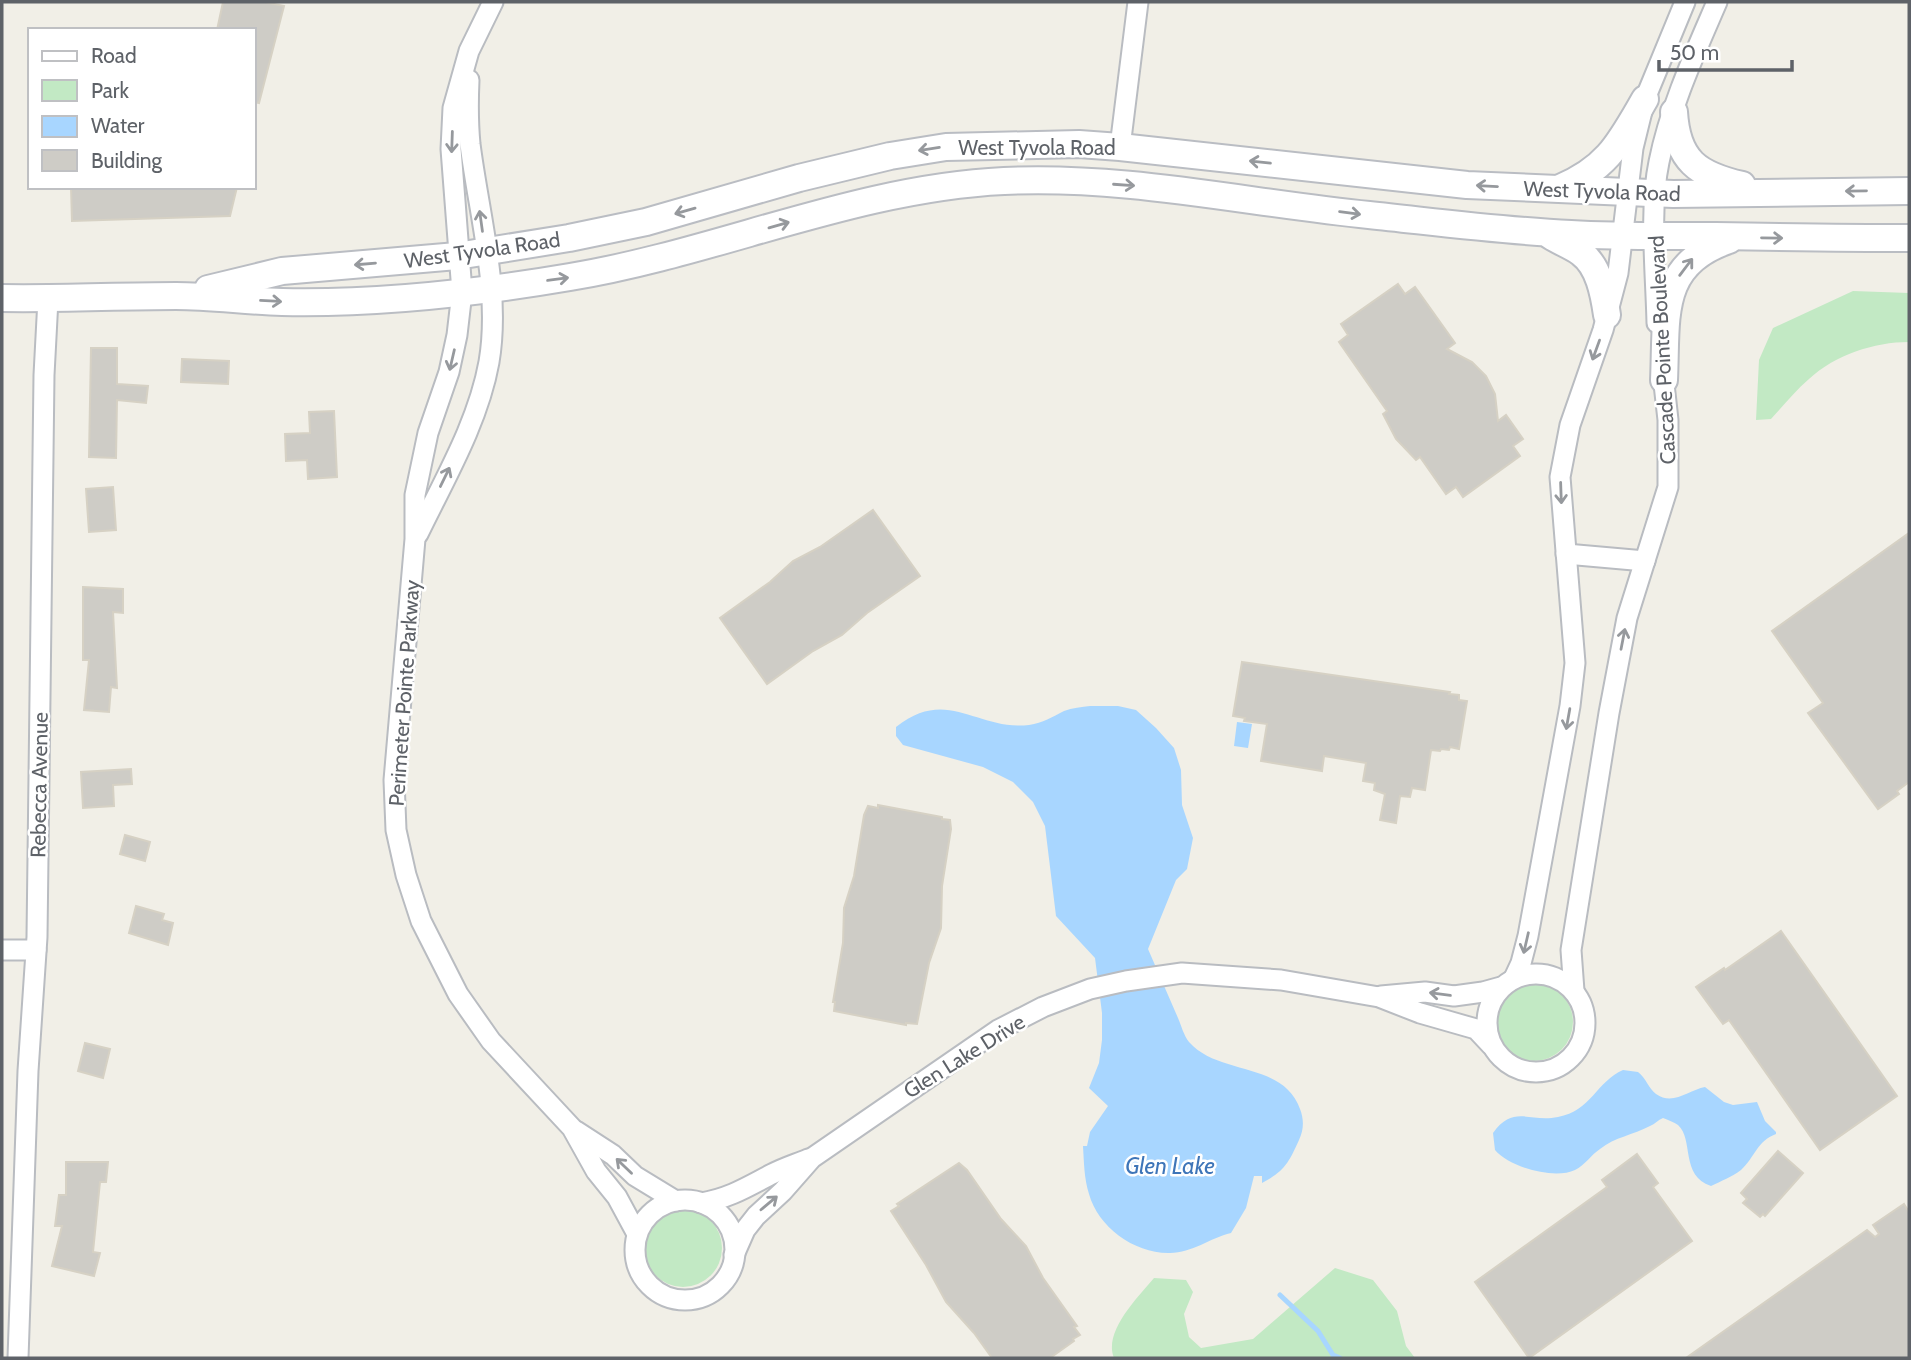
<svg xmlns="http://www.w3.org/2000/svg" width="1911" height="1360" font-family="Cabin,sans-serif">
	<rect width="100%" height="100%" fill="#f1efe7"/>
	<g fill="#c2e9c4">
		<path d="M1853 291 1909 293V342C1874 342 1835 355 1809 379 1795 391 1783 406 1771 419L1756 420 1759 360 1773 328Z"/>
		<circle cx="1534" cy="1022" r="39"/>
		<circle cx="683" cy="1248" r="39"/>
		<path d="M1335 1268 1373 1280 1397 1311 1406 1346 1415 1358H1114C1103 1332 1138 1297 1154 1278L1186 1280 1193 1292 1184 1314 1189 1337 1201 1348 1253 1339Z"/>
	</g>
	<g fill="#a8d6ff">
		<path d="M1090 706H1118L1136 710 1156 728 1174 748 1181 770 1182 805 1193 838 1187 869 1176 880 1148 949C1158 972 1168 995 1178 1018 1181 1025 1184 1036 1189 1042 1219 1076 1283 1061 1300 1109 1304 1119 1304 1130 1299 1140 1289 1162 1285 1171 1262 1183V1176H1254L1246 1208 1231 1233C1210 1238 1192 1253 1170 1253 1135 1254 1098 1227 1089 1194 1084 1178 1084 1162 1083 1146H1087L1090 1132 1108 1106 1089 1088 1099 1063 1102 1040V1013L1095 958 1056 916 1045 826 1033 802 1013 782 983 767 903 745 896 736V727C948 686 976 731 1029 725 1043 723 1052 717 1064 711 1072 708 1082 707 1090 706Z"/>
		<polygon points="1237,722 1252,724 1248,748 1234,746"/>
		<path d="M1623 1070 1638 1072C1646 1078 1649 1089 1656 1094 1673 1106 1689 1090 1705 1087L1724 1102 1733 1105 1757 1102 1765 1121 1776 1132V1134C1757 1141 1755 1157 1741 1170 1732 1177 1721 1181 1711 1186 1680 1176 1694 1139 1678 1125 1674 1122 1668 1120 1663 1118 1658 1120 1655 1124 1650 1126 1633 1135 1615 1137 1600 1149 1591 1155 1585 1165 1575 1170 1554 1180 1509 1167 1495 1150L1493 1133C1514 1104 1529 1123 1558 1117 1591 1111 1597 1081 1623 1070Z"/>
	</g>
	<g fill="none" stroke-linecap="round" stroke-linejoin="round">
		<polyline stroke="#a8d6ff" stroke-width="5" points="1280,1295 1318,1331 1333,1355 1340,1358"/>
	</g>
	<g fill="#ceccc6" stroke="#d6d1c4" stroke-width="2">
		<polygon points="223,2 265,2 284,6 259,103 254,102 254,30 217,30"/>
		<polygon points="71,187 237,187 230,216 72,221"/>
		<polygon points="1398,284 1405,294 1415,287 1455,343 1447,349 1472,362 1486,376 1495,394 1498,421 1506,415 1523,439 1513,446 1520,456 1463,497 1456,487 1446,494 1420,457 1416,460 1396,439 1383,414 1387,411 1339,342 1348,335 1341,324"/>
		<polygon points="91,348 117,348 117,384 148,386 146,403 117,400 116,458 89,457"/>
		<polygon points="182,359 229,361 228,384 181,382"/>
		<polygon points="334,411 337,477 308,479 307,460 286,461 285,434 310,433 309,412"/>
		<polygon points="113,487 116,530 89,532 86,489"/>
		<polygon points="873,510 920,576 867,613 842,635 813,651 767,684 720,618 770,582 793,561 820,547"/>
		<polygon points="1909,533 1909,782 1897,791 1899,794 1878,809 1808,713 1823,703 1772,631"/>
		<polygon points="83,587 123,589 123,613 113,612 117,688 111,687 109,712 84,710 89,660 83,660"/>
		<polygon points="1242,662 1450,692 1449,694 1459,695 1459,700 1467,701 1459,749 1450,747 1449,750 1441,749 1440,751 1431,750 1425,790 1412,788 1410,797 1400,796 1396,823 1380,820 1385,794 1374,790 1375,783 1363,781 1366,763 1324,756 1322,771 1261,761 1267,724 1244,721 1245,718 1233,716"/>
		<polygon points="131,769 132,784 113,785 114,806 83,808 81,772"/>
		<polygon points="878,805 942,817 942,819 950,820 951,829 942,886 941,928 929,963 917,1024 906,1023 906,1025 834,1011 835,1002 833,1002 843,943 844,908 854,876 864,815 868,806 878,808"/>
		<polygon points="125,835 150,842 145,861 120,854"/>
		<polygon points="136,906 164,914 162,920 173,923 168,945 129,933"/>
		<polygon points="1781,931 1897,1096 1820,1150 1729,1020 1723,1024 1696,987 1724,968 1725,970"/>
		<polygon points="85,1043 110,1049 103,1078 78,1071"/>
		<polygon points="1778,1151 1803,1173 1765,1216 1763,1214 1760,1217 1743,1203 1747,1199 1741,1193"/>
		<polygon points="1637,1154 1658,1183 1653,1187 1692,1241 1529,1358 1475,1282 1607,1187 1602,1180"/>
		<polygon points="66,1162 108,1162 106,1182 100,1182 93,1252 100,1253 94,1276 52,1266 62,1226 55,1226 59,1195 66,1195"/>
		<polygon points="959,1163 967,1170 1001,1219 1026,1246 1043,1278 1077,1326 1074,1327 1080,1335 1073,1339 1074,1341 1050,1358 992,1358 974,1333 946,1302 926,1265 891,1211 899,1206 897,1204"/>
		<polygon points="1904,1204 1909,1212 1909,1358 1686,1358 1867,1230 1875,1237 1879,1234 1873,1225"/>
	</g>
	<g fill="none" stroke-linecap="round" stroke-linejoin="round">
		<g stroke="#b9bcc1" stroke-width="23">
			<g id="minor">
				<polyline points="493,2 469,51 453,108 451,149 462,292 457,335 449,372 428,433 415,495 415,539 394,780 396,830 406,875 421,921 458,994 491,1041 572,1128 596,1171 617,1197 637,1234"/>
				<polyline points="1120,147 1138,2"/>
				<path d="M1657 323C1656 275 1649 209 1659 162 1670 107 1695 53 1717 2"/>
				<path d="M418 534C444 480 478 423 489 362 501 291 479 215 470 144 468 123 468 102 469 80"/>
				<polyline points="1566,554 1645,561"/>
				<polyline points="2,950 36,950"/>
				<circle cx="1536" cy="1023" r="49"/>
				<polyline points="1514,978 1521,963 1528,936 1570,706 1575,663 1560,477 1570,425 1603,330 1618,273 1633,148 1645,99 1685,2"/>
				<polyline points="1574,991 1571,950 1609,713 1627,618 1668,487 1668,420 1662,366"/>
				<polyline points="1381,996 1425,992 1454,996 1483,992 1501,987"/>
				<polyline points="576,1131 613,1155 635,1176 676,1201"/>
				<circle cx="685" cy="1250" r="50"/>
				<path d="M701 1203C730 1198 747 1187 772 1174 783 1168 796 1164 808 1159"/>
				<polyline points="734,1255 745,1230 756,1216 783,1191 812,1158 998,1030 1043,1007 1090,989 1126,981 1182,973 1281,980 1379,997 1420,1013 1476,1029 1491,1045"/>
				<polyline points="18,1358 28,1071 37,937 44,375 48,299"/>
			</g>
		</g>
		<g stroke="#babdc3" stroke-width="30">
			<g id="secondary">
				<path d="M1674 112C1677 161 1698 175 1742 185"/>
				<path d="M1560 188C1608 168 1620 142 1645 99"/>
				<path d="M1551 236C1560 242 1572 246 1581 253 1599 266 1604 294 1607 315"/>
				<polyline points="208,289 282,271 457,256 569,238 646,222 799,178 890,156 946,147 1079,144 1120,147 1467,185 1673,194 1909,191"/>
				<path d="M2 298C60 299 118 296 176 296 211 296 246 301 282 302 378 304 476 293 570 277 716 253 855 188 1004 181 1126 175 1248 203 1369 215 1436 222 1504 231 1571 234 1620 237 1667 236 1716 236 1780 237 1845 238 1909 238"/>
				<path d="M1664 380C1667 317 1657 264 1729 240"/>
			</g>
		</g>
		<use href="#minor" stroke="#fff" stroke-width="19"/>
		<use href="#secondary" stroke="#fff" stroke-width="26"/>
	</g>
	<defs><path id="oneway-shaft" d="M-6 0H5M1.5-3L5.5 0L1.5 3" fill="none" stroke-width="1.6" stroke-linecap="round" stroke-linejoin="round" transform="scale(1.75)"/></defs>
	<g stroke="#96999d">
		<use href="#oneway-shaft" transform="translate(452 142) rotate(92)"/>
		<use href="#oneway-shaft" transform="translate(929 149) rotate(171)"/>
		<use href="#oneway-shaft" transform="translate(1260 162) rotate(-174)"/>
		<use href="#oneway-shaft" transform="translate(1124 185) rotate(4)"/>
		<use href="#oneway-shaft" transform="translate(1487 186) rotate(-177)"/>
		<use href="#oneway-shaft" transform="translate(1856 191) rotate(179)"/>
		<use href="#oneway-shaft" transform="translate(685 211) rotate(164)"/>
		<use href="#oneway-shaft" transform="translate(1350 213) rotate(7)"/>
		<use href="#oneway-shaft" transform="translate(481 221) rotate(-98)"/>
		<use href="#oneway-shaft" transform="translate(779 225) rotate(-16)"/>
		<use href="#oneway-shaft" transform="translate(1772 238) rotate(1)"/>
		<use href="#oneway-shaft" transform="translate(365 264) rotate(175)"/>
		<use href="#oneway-shaft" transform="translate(1686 267) rotate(-53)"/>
		<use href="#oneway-shaft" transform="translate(558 279) rotate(-8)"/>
		<use href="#oneway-shaft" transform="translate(271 301) rotate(3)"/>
		<use href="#oneway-shaft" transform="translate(1596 350) rotate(110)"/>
		<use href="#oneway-shaft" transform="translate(452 360) rotate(103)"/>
		<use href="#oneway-shaft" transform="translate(445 477) rotate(-64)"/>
		<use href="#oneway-shaft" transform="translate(1561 493) rotate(88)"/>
		<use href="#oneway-shaft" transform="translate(1623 639) rotate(-79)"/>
		<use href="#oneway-shaft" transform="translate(1568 719) rotate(100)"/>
		<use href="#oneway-shaft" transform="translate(1526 943) rotate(103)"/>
		<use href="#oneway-shaft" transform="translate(1440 994) rotate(-172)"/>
		<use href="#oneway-shaft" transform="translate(624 1166) rotate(-136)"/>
		<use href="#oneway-shaft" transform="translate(769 1203) rotate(-40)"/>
	</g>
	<g text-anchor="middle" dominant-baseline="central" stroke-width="5" stroke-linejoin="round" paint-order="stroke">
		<g font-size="21" fill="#5e6268" stroke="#fff">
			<text x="1037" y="147">West Tyvola Road</text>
			<text transform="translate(1602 191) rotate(2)">West Tyvola Road</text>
			<text transform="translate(482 250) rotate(-8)">West Tyvola Road</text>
			<text transform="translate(1662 350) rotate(-93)">Cascade Pointe Boulevard</text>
			<text transform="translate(404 693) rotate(-86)">Perimeter Pointe Parkway</text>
			<text transform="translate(39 785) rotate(-89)">Rebecca Avenue</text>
			<text transform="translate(964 1056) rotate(-32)">Glen Lake Drive</text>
		</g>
		<g font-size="23" font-style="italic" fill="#3e75b8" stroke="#fff">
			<text x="1170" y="1166">Glen Lake</text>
		</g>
	</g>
	<rect width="1911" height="1360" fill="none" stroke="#5e6268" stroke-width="7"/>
	<rect x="28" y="28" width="228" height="161" fill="#ffffff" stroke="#bfc0c3" stroke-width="2"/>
	<rect x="42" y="51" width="35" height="10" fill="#ffffff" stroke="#bfc0c3" stroke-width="2"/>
	<text x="91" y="63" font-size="21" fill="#5e6268">Road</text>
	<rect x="42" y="80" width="35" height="21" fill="#c2e9c4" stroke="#bfc0c3" stroke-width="2"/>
	<text x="91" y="98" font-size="21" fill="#5e6268">Park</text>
	<rect x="42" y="116" width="35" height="21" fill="#a8d6ff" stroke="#bfc0c3" stroke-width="2"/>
	<text x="91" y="133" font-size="21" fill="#5e6268">Water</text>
	<rect x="42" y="150" width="35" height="21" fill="#ceccc6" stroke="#bfc0c3" stroke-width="2"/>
	<text x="91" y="168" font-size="21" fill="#5e6268">Building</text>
	<path d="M1659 60v10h133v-10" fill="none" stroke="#5e6268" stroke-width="3.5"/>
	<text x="1670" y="60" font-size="21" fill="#5e6268" stroke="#ffffff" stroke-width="5" paint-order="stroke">50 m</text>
</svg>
